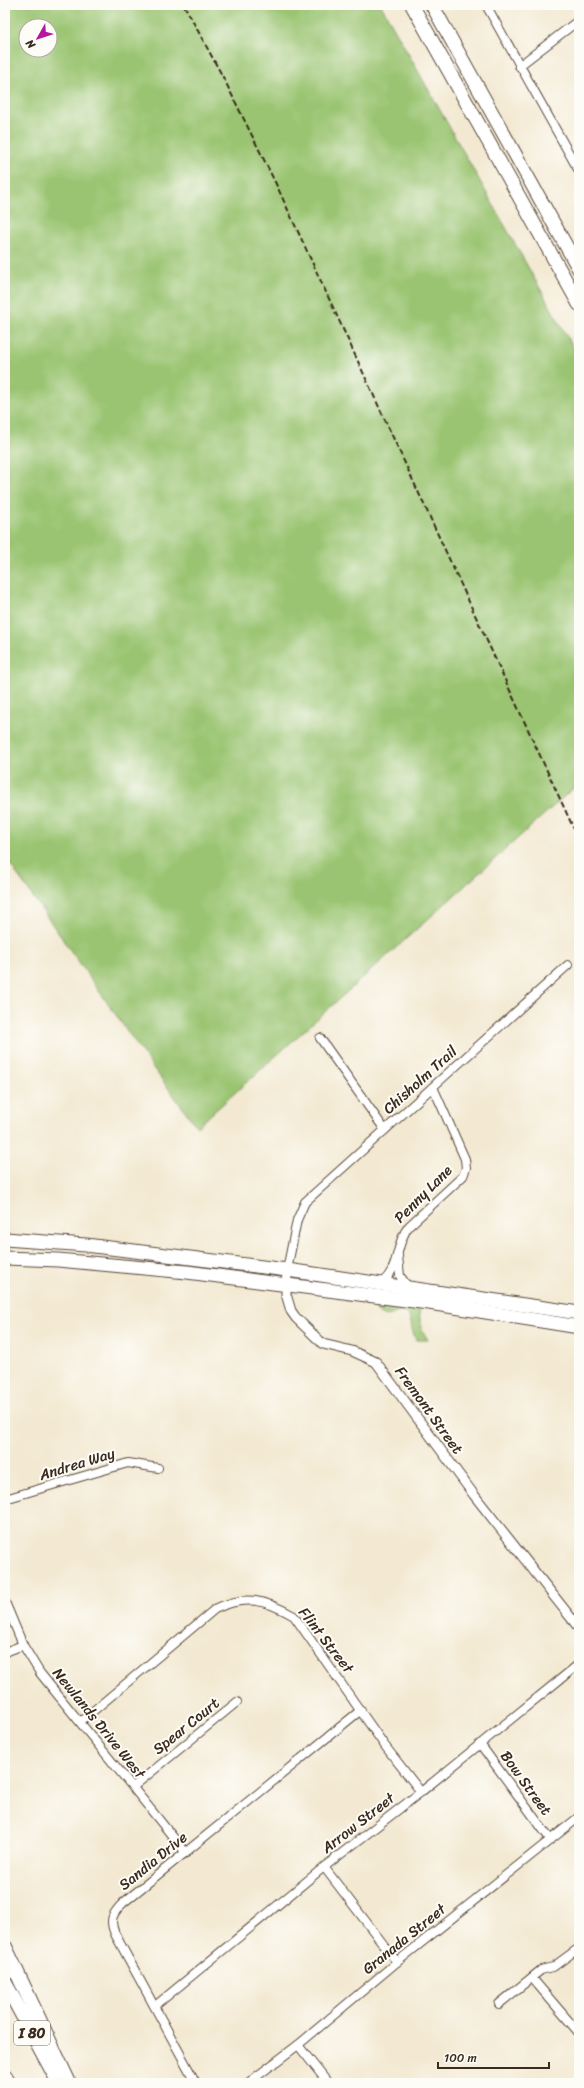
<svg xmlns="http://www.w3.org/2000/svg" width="584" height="2088" font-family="Sriracha,sans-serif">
	<rect width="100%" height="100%" fill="#fdfcf7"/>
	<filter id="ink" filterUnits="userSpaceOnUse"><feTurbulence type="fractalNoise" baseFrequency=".025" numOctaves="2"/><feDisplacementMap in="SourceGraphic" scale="8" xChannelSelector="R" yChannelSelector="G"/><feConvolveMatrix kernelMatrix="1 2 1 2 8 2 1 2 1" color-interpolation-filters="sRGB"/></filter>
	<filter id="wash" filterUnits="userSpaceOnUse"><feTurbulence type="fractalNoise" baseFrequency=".012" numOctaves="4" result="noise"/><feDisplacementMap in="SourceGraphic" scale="16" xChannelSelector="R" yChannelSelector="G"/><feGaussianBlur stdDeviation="0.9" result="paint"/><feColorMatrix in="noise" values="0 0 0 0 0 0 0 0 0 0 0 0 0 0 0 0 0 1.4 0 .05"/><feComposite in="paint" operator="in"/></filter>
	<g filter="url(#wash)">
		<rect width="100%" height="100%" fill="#f3e9d2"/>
		<g fill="#9ac471" stroke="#6a7748" fill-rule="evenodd">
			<path d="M5 5H381L579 358V786L578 784 197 1127 151 1065 5 857ZM26 26H50V50H26Z"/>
			<path d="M374 1303 419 1310 421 1328 428 1340H416C410 1331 413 1314 403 1312 393 1311 390 1320 378 1313Z"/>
		</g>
	</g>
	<g filter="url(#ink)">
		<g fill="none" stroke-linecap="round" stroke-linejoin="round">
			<g stroke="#574739" stroke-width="10">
				<g id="minor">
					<polyline points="486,5 579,171"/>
					<polyline points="519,66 579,20"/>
					<polyline points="570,253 579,247"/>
					<polyline points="320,1038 385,1130"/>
					<polyline points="398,1256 400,1276 408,1287"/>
					<polyline points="287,1270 297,1220 305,1202 568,965"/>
					<path d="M381 1283C400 1270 395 1243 409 1226L463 1176 466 1168 465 1159 433 1087"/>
					<polyline points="5,1499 128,1463 158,1468"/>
					<polyline points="5,1602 23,1645 40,1673 186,1853"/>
					<polyline points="5,1652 23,1645"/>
					<path d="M80 1722 215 1609C246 1594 266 1600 294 1616L385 1746 421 1792"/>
					<polyline points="480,1744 550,1839"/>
					<polyline points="133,1787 237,1702"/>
					<polyline points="324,1867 397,1962"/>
					<polyline points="532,1978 579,2033"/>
					<polyline points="499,2004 541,1970 553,1967 579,1948"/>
					<polyline points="155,2006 324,1867 421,1792 579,1664"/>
					<polyline points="298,2045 328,2083"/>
					<path d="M196 2083 115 1934C109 1920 112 1914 123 1903L361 1710"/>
					<polyline points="248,2083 298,2045 397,1962 579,1817"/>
				</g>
			</g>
			<g stroke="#574739" stroke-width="11">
				<polyline id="tertiary" points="287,1270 286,1294 291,1311 296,1318 323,1344 352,1351 376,1362 474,1495 579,1628"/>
			</g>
			<g stroke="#574739" stroke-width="15">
				<g id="trunk">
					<polyline points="412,5 579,304"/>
					<polyline points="432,5 579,269"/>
					<polyline points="5,1239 86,1245 287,1270 579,1313"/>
					<polyline points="5,1258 58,1260 187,1272 429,1303 579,1327"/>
				</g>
			</g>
			<g stroke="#574739" stroke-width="16">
				<g id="motorway">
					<polyline points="5,1947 69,2083"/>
					<polyline points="5,1983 58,2081"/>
					<polyline points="5,2076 9,2083"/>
				</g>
			</g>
			<use href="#minor" stroke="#fff" stroke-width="8"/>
			<use href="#tertiary" stroke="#fff" stroke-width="9"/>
			<use href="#trunk" stroke="#fff" stroke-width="13"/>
			<use href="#motorway" stroke="#fff" stroke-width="14"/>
			<polyline stroke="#3b2a1e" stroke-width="2" stroke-dasharray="6 3" stroke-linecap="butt" points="184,5 224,79 276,184 579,840"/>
		</g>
	</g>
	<g text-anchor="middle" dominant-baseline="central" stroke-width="4" stroke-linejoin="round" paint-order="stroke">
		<rect fill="#fdfcf7" stroke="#75695f" stroke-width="1" x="14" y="2021" width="36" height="24" rx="3"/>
		<g font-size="14" font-weight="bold" fill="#3b2a1e">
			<text x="32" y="2033">I 80</text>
		</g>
		<g font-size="15" fill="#3b2a1e" stroke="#fdfcf7">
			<text transform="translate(420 1080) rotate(-42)">Chisholm Trail</text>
			<text transform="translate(423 1194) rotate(-45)">Penny Lane</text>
			<text transform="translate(429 1410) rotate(54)">Fremont Street</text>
			<text transform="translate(77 1464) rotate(-17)">Andrea Way</text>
			<text transform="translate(326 1640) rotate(52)">Flint Street</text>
			<text transform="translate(99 1723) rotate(51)">Newlands Drive West</text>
			<text transform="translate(186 1726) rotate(-39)">Spear Court</text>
			<text transform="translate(526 1783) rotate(54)">Bow Street</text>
			<text transform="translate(358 1823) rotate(-38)">Arrow Street</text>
			<text transform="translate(153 1861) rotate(-39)">Sandia Drive</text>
			<text transform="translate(404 1939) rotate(-39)">Granada Street</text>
		</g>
	</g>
	<rect width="584" height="2088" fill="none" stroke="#fdfcf7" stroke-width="20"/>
	<g transform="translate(38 38) rotate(231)"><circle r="19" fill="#fdfcf7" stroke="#afa8a0"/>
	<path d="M0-3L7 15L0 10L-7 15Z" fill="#b5179e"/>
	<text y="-6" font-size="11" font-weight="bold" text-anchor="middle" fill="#3b2a1e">N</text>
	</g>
	<path d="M438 2062v6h111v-6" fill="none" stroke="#3b2a1e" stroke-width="2"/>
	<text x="444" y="2062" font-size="12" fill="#3b2a1e" stroke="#fdfcf7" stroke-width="3" paint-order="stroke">100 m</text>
</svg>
